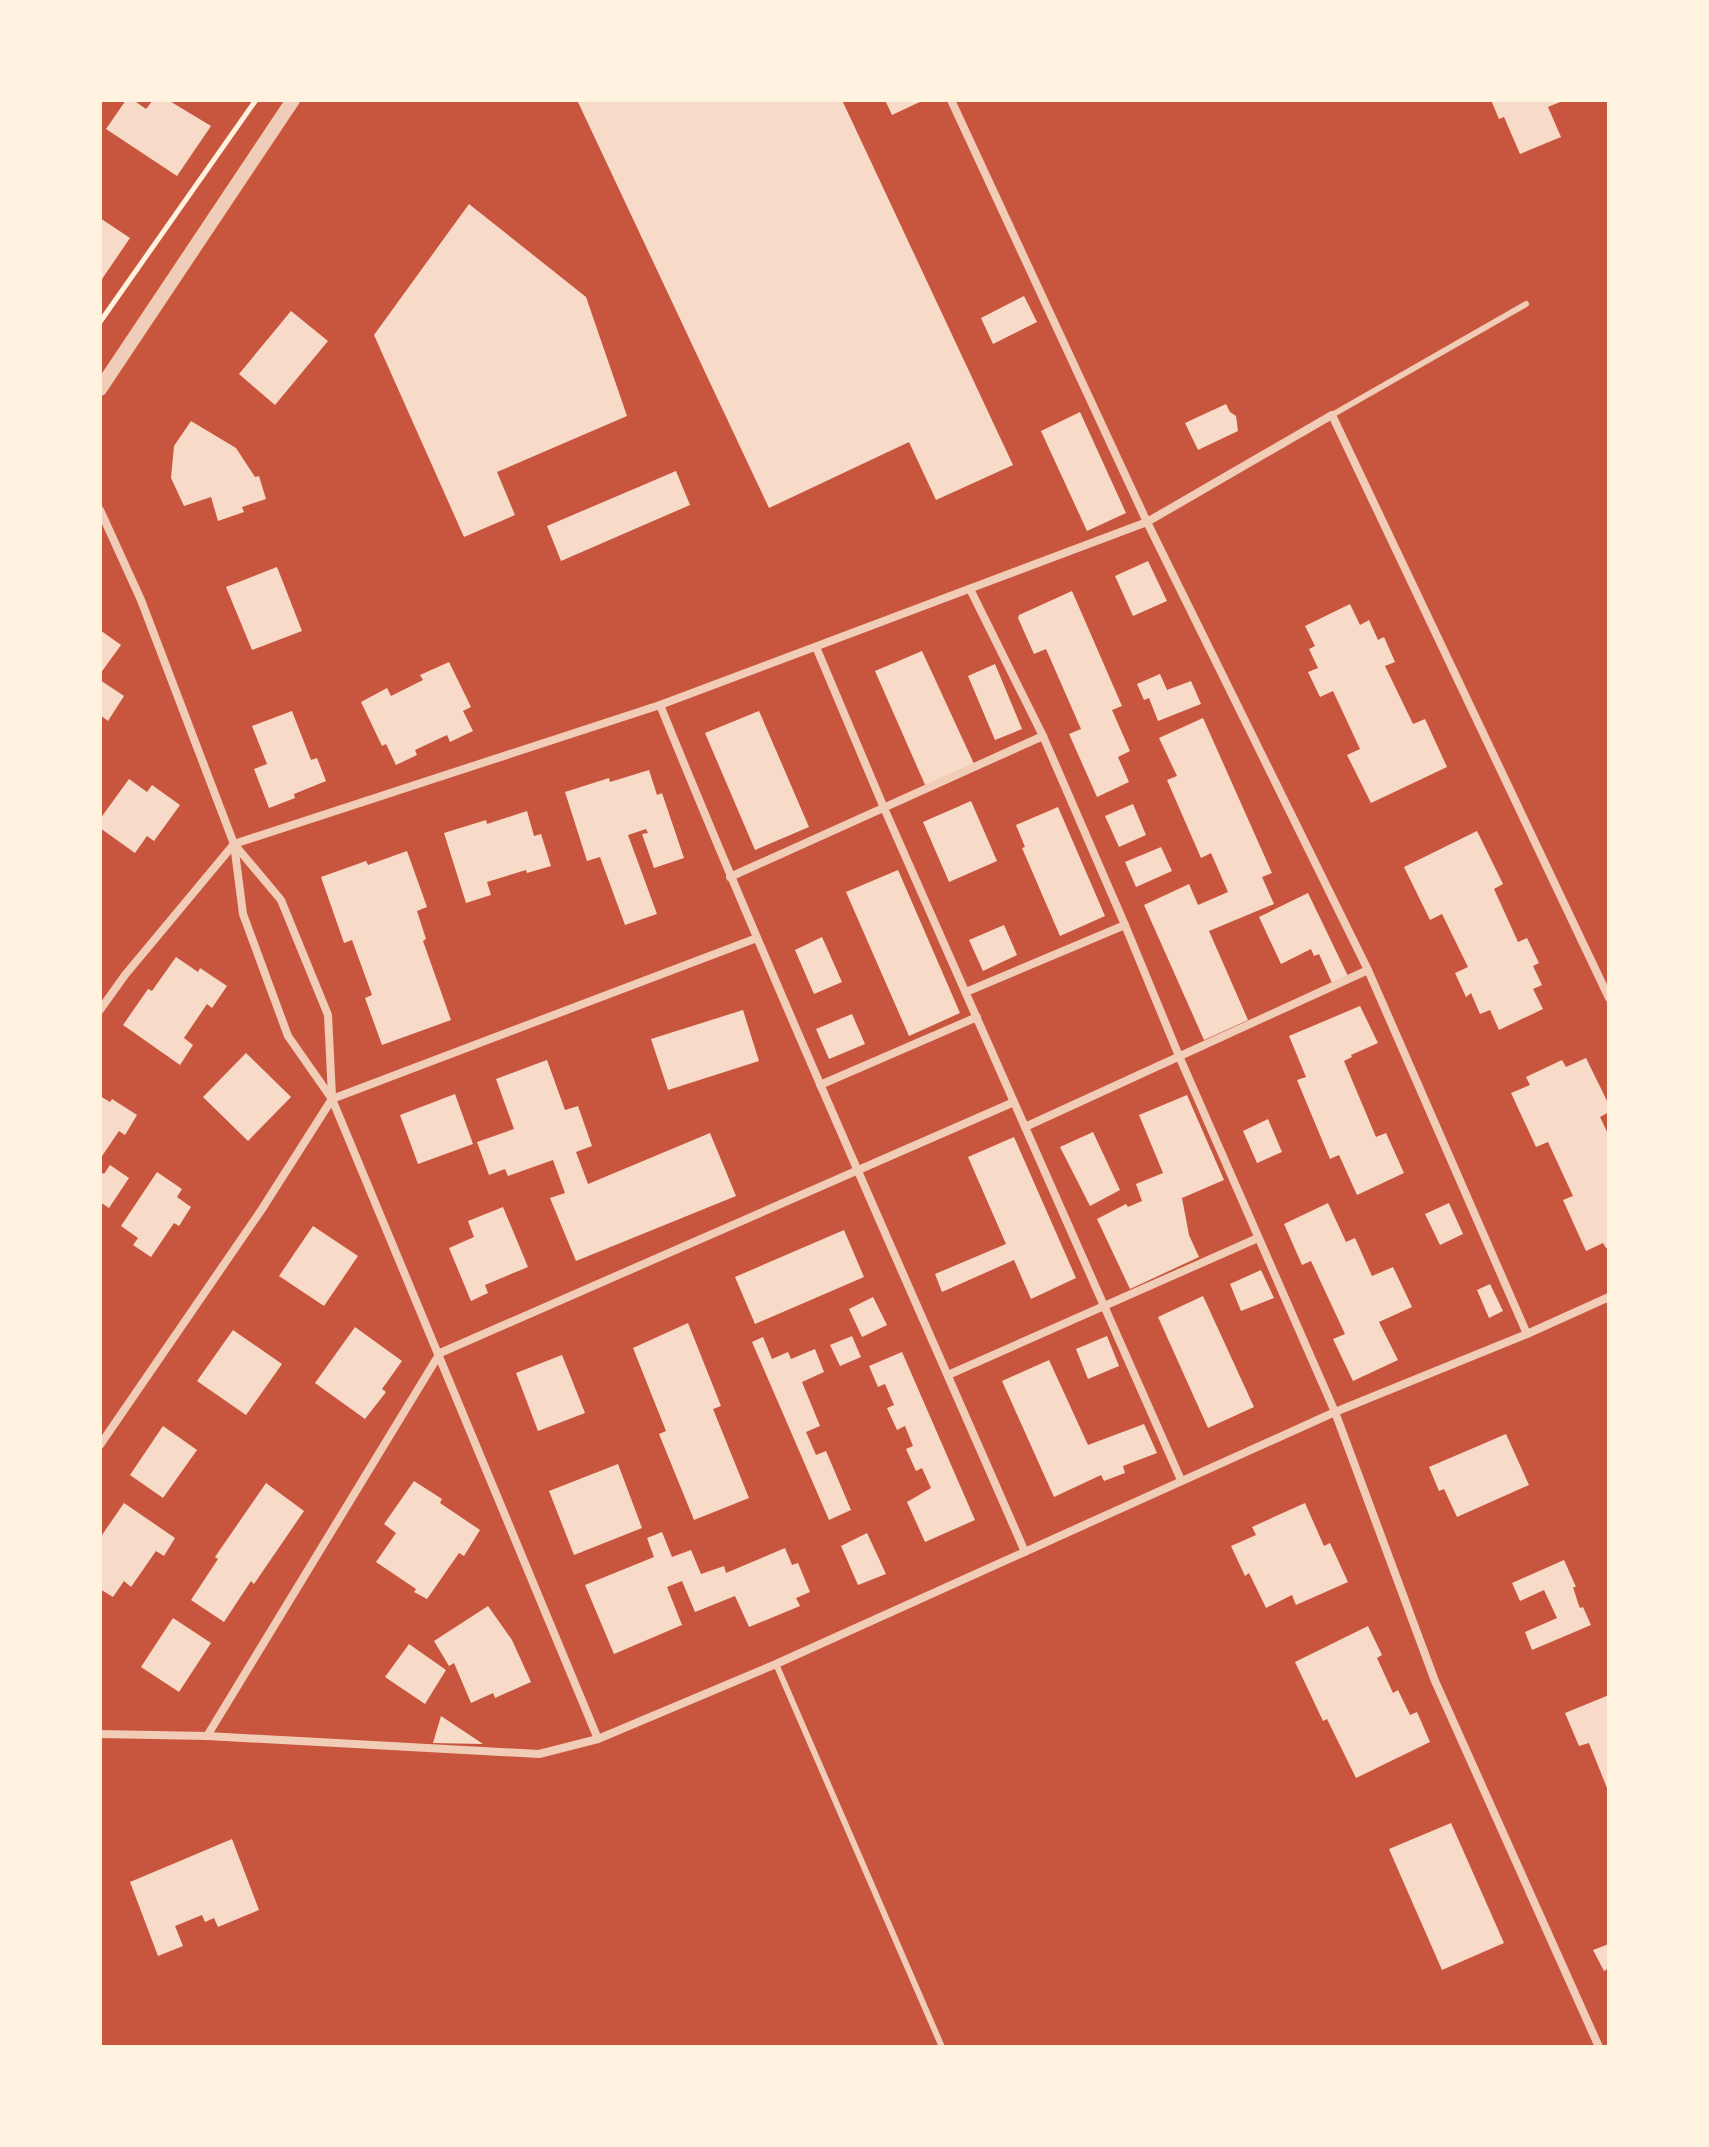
<svg xmlns="http://www.w3.org/2000/svg" width="1709" height="2147" font-family="'Fira Sans Condensed',sans-serif">
	<rect width="100%" height="100%" fill="#c8553d"/>
	<g fill="#f7dbc8">
		<polygon points="126,100 133,100 146,109 153,100 168,100 211,126 177,176 106,129"/>
		<polygon points="577,100 842,100 1013,465 936,500 909,442 769,508"/>
		<polygon points="885,100 924,100 892,115"/>
		<polygon points="1491,100 1565,100 1548,107 1561,137 1520,154 1504,117 1499,119"/>
		<polygon points="469,204 586,297 627,416 497,472 515,515 464,537 374,335"/>
		<polygon points="100,218 130,238 100,282"/>
		<polygon points="1024,296 1037,322 993,344 981,318"/>
		<polygon points="291,311 328,341 275,405 239,374"/>
		<polygon points="1226,404 1230,412 1236,416 1238,431 1198,450 1185,423"/>
		<polygon points="1080,412 1126,513 1087,531 1041,431"/>
		<polygon points="191,421 236,448 255,477 259,476 266,499 242,507 244,512 218,521 211,497 184,506 171,478 174,446"/>
		<polygon points="676,471 690,505 561,561 547,526"/>
		<polygon points="1148,561 1167,601 1133,616 1115,576"/>
		<polygon points="277,567 302,631 252,650 226,587"/>
		<polygon points="1072,591 1122,706 1112,710 1130,751 1118,757 1129,782 1097,797 1069,734 1081,729 1046,649 1034,654 1018,618 1019,615"/>
		<polygon points="1350,604 1360,625 1369,620 1378,640 1384,637 1395,662 1385,666 1413,724 1425,719 1447,767 1371,803 1347,755 1360,749 1333,691 1320,697 1308,672 1318,668 1309,649 1315,646 1305,626"/>
		<polygon points="100,630 121,645 100,674"/>
		<polygon points="922,651 975,766 926,787 875,671"/>
		<polygon points="449,662 471,707 463,711 473,731 450,742 447,735 415,750 417,755 396,765 386,744 382,746 361,702 387,688 391,696 423,680 420,675"/>
		<polygon points="995,664 1022,729 995,740 968,676"/>
		<polygon points="1160,674 1167,690 1191,681 1201,704 1158,721 1149,698 1144,700 1137,684"/>
		<polygon points="100,680 124,696 108,721 100,715"/>
		<polygon points="292,711 311,760 317,758 326,781 294,794 295,798 269,808 254,769 267,764 252,726"/>
		<polygon points="759,711 809,827 755,850 705,733"/>
		<polygon points="1203,718 1272,873 1262,877 1274,904 1209,931 1248,1020 1204,1040 1144,905 1189,884 1198,905 1228,892 1211,853 1201,858 1167,780 1177,776 1159,738"/>
		<polygon points="649,770 657,795 662,793 684,858 654,868 642,834 648,833 646,829 628,835 657,914 625,925 600,857 587,861 565,792 609,778 610,782"/>
		<polygon points="129,779 147,792 152,785 180,805 154,841 147,836 135,853 100,828 100,819"/>
		<polygon points="971,801 997,861 949,882 923,822"/>
		<polygon points="1133,804 1146,835 1119,847 1105,816"/>
		<polygon points="1058,807 1105,916 1060,936 1022,848 1025,847 1016,825"/>
		<polygon points="527,811 534,836 541,834 551,866 527,873 526,870 487,882 491,895 466,903 444,833 486,820 487,824"/>
		<polygon points="1477,831 1503,884 1494,889 1518,942 1527,938 1539,963 1533,966 1542,985 1533,989 1543,1009 1499,1030 1490,1010 1480,1014 1471,993 1466,997 1455,973 1468,967 1442,914 1430,920 1404,867"/>
		<polygon points="1161,847 1172,871 1136,887 1125,862"/>
		<polygon points="407,851 427,907 417,911 426,939 423,941 451,1020 382,1045 365,998 372,995 352,940 344,943 321,877 366,861 368,865"/>
		<polygon points="898,870 960,1013 909,1036 846,892"/>
		<polygon points="1308,893 1348,976 1332,983 1319,954 1314,956 1311,949 1281,964 1259,917"/>
		<polygon points="1004,925 1017,955 983,971 969,940"/>
		<polygon points="822,937 842,982 814,994 795,950"/>
		<polygon points="176,957 198,972 200,968 227,986 212,1008 207,1004 184,1038 193,1045 180,1065 123,1025 148,989 152,991"/>
		<polygon points="1360,1006 1378,1043 1351,1055 1352,1057 1344,1061 1376,1137 1386,1133 1404,1173 1357,1195 1339,1155 1330,1159 1297,1080 1306,1077 1289,1036"/>
		<polygon points="743,1010 759,1061 668,1090 651,1039"/>
		<polygon points="852,1014 865,1044 829,1059 816,1029"/>
		<polygon points="246,1053 291,1097 248,1141 203,1097"/>
		<polygon points="1586,1058 1609,1105 1609,1112 1600,1117 1609,1136 1609,1247 1606,1248 1603,1243 1586,1251 1563,1200 1573,1196 1548,1142 1536,1147 1511,1093 1530,1085 1526,1077 1562,1060 1566,1067"/>
		<polygon points="547,1060 565,1110 578,1106 592,1146 576,1152 588,1184 710,1133 736,1196 576,1261 550,1198 565,1193 553,1160 508,1176 505,1169 489,1175 477,1142 514,1129 496,1079"/>
		<polygon points="455,1094 473,1144 418,1164 400,1115"/>
		<polygon points="1187,1095 1224,1180 1182,1198 1189,1235 1199,1257 1130,1289 1097,1219 1126,1204 1128,1207 1142,1201 1136,1184 1163,1173 1139,1115"/>
		<polygon points="100,1096 110,1102 112,1099 137,1115 125,1135 119,1131 100,1159"/>
		<polygon points="1268,1119 1282,1152 1257,1163 1243,1131"/>
		<polygon points="1093,1132 1120,1190 1090,1206 1060,1147"/>
		<polygon points="1014,1137 1076,1278 1031,1299 1014,1260 942,1292 935,1274 1006,1244 968,1157"/>
		<polygon points="110,1165 129,1178 109,1208 100,1202 100,1172 104,1174"/>
		<polygon points="157,1172 182,1189 177,1197 191,1207 179,1226 174,1223 151,1257 133,1245 138,1238 121,1226"/>
		<polygon points="1328,1203 1346,1242 1355,1238 1372,1276 1393,1267 1412,1307 1379,1322 1398,1360 1353,1381 1333,1339 1345,1334 1311,1261 1302,1265 1284,1224"/>
		<polygon points="1449,1203 1463,1234 1440,1245 1425,1214"/>
		<polygon points="503,1207 528,1267 485,1285 488,1293 471,1301 449,1248 474,1237 468,1221"/>
		<polygon points="313,1226 358,1256 324,1306 279,1276"/>
		<polygon points="844,1230 864,1277 755,1324 735,1277"/>
		<polygon points="1261,1270 1274,1298 1241,1311 1230,1284"/>
		<polygon points="1490,1284 1503,1311 1489,1318 1477,1290"/>
		<polygon points="1203,1296 1254,1407 1208,1428 1158,1317"/>
		<polygon points="873,1297 887,1325 862,1337 849,1309"/>
		<polygon points="688,1323 721,1406 713,1409 749,1498 694,1520 659,1434 666,1431 633,1348"/>
		<polygon points="355,1327 402,1361 382,1389 386,1392 365,1419 315,1383"/>
		<polygon points="233,1330 282,1364 246,1415 197,1381"/>
		<polygon points="852,1336 861,1357 840,1366 830,1345"/>
		<polygon points="1107,1336 1119,1366 1088,1379 1076,1349"/>
		<polygon points="763,1337 772,1359 788,1352 791,1359 815,1349 824,1372 802,1382 820,1426 806,1432 816,1455 826,1451 851,1510 829,1520 752,1342"/>
		<polygon points="902,1352 975,1520 925,1542 907,1502 931,1488 922,1468 916,1471 906,1449 913,1446 905,1426 897,1430 887,1408 894,1405 885,1384 878,1387 869,1366"/>
		<polygon points="562,1355 585,1413 538,1431 516,1373"/>
		<polygon points="1049,1360 1088,1445 1144,1424 1157,1453 1123,1466 1125,1473 1104,1481 1101,1475 1054,1497 1002,1381"/>
		<polygon points="163,1426 197,1450 163,1498 130,1475"/>
		<polygon points="1506,1434 1529,1485 1457,1517 1444,1489 1439,1491 1429,1467"/>
		<polygon points="618,1464 642,1528 574,1555 549,1491"/>
		<polygon points="414,1481 442,1499 440,1503 480,1530 464,1556 459,1553 427,1599 414,1592 416,1589 376,1562 396,1533 384,1524"/>
		<polygon points="266,1483 304,1511 254,1584 251,1581 224,1622 191,1600 218,1559 215,1557"/>
		<polygon points="124,1503 175,1538 164,1556 156,1551 131,1587 124,1581 113,1597 100,1589 100,1534 102,1535"/>
		<polygon points="1305,1503 1324,1546 1330,1543 1348,1582 1296,1605 1292,1595 1266,1608 1249,1573 1245,1576 1231,1546 1256,1535 1252,1527"/>
		<polygon points="662,1532 672,1557 691,1550 701,1574 724,1566 726,1573 785,1548 792,1565 798,1563 810,1592 796,1598 800,1606 749,1627 735,1596 695,1612 682,1581 667,1587 682,1625 614,1654 585,1585 654,1557 647,1538"/>
		<polygon points="867,1533 886,1574 858,1585 841,1546"/>
		<polygon points="1564,1560 1576,1587 1573,1587 1578,1603 1580,1608 1583,1607 1591,1625 1532,1650 1525,1632 1557,1618 1544,1590 1520,1601 1512,1583"/>
		<polygon points="488,1606 512,1640 531,1682 495,1698 493,1693 471,1703 454,1663 449,1666 434,1641"/>
		<polygon points="173,1618 211,1643 179,1692 141,1667"/>
		<polygon points="1368,1626 1382,1655 1377,1658 1393,1693 1398,1690 1410,1715 1417,1712 1430,1742 1356,1778 1327,1719 1323,1721 1295,1662"/>
		<polygon points="409,1644 446,1670 425,1704 385,1677"/>
		<polygon points="1609,1695 1609,1793 1589,1743 1579,1746 1565,1713"/>
		<polygon points="441,1716 483,1744 433,1743"/>
		<polygon points="1451,1823 1504,1943 1442,1970 1389,1849"/>
		<polygon points="232,1839 259,1910 218,1927 214,1918 205,1922 202,1915 175,1926 183,1946 158,1956 130,1882"/>
		<polygon points="1609,1944 1609,1968 1604,1971 1593,1950"/>
	</g>
	<g fill="none" stroke-linecap="round" stroke-linejoin="round">
		<polyline stroke="#fff3e0" stroke-width="5" points="100,322 256,100"/>
		<g stroke="#f1ccb7" stroke-width="6">
			<polyline points="1332,415 1526,304"/>
			<polyline points="776,1664 942,2047"/>
		</g>
		<g stroke="#f1ccb7" stroke-width="8">
			<polyline points="951,100 1147,522 1368,970 1527,1334"/>
			<polyline points="100,510 141,600 234,844 243,914 288,1036 332,1099 598,1739"/>
			<polyline points="970,589 1043,736 1125,925 1179,1056 1335,1412 1435,1681 1599,2047"/>
			<polyline points="816,647 884,808 1181,1480"/>
			<path d="M660 705C776 990 902 1270 1025 1552"/>
			<polyline points="234,844 281,900 328,1015 332,1096"/>
			<polyline points="730,877 1043,736"/>
			<polyline points="966,992 1125,925"/>
			<polyline points="100,1010 125,975 234,844 660,705 1147,522 1332,415 1609,998"/>
			<polyline points="820,1085 977,1017"/>
			<polyline points="1025,1127 1368,970"/>
			<polyline points="948,1375 1258,1238"/>
			<polyline points="100,1445 262,1209 332,1099 757,938"/>
			<polyline points="100,1734 207,1736 539,1754 598,1739 776,1664 1335,1412 1527,1334 1609,1297"/>
			<polyline points="207,1736 440,1353 1014,1102"/>
		</g>
		<polyline stroke="#f1ccb7" stroke-width="14" points="100,389 293,100"/>
	</g>
	<rect width="1709" height="2147" fill="none" stroke="#fff3e0" stroke-width="204"/>
</svg>
